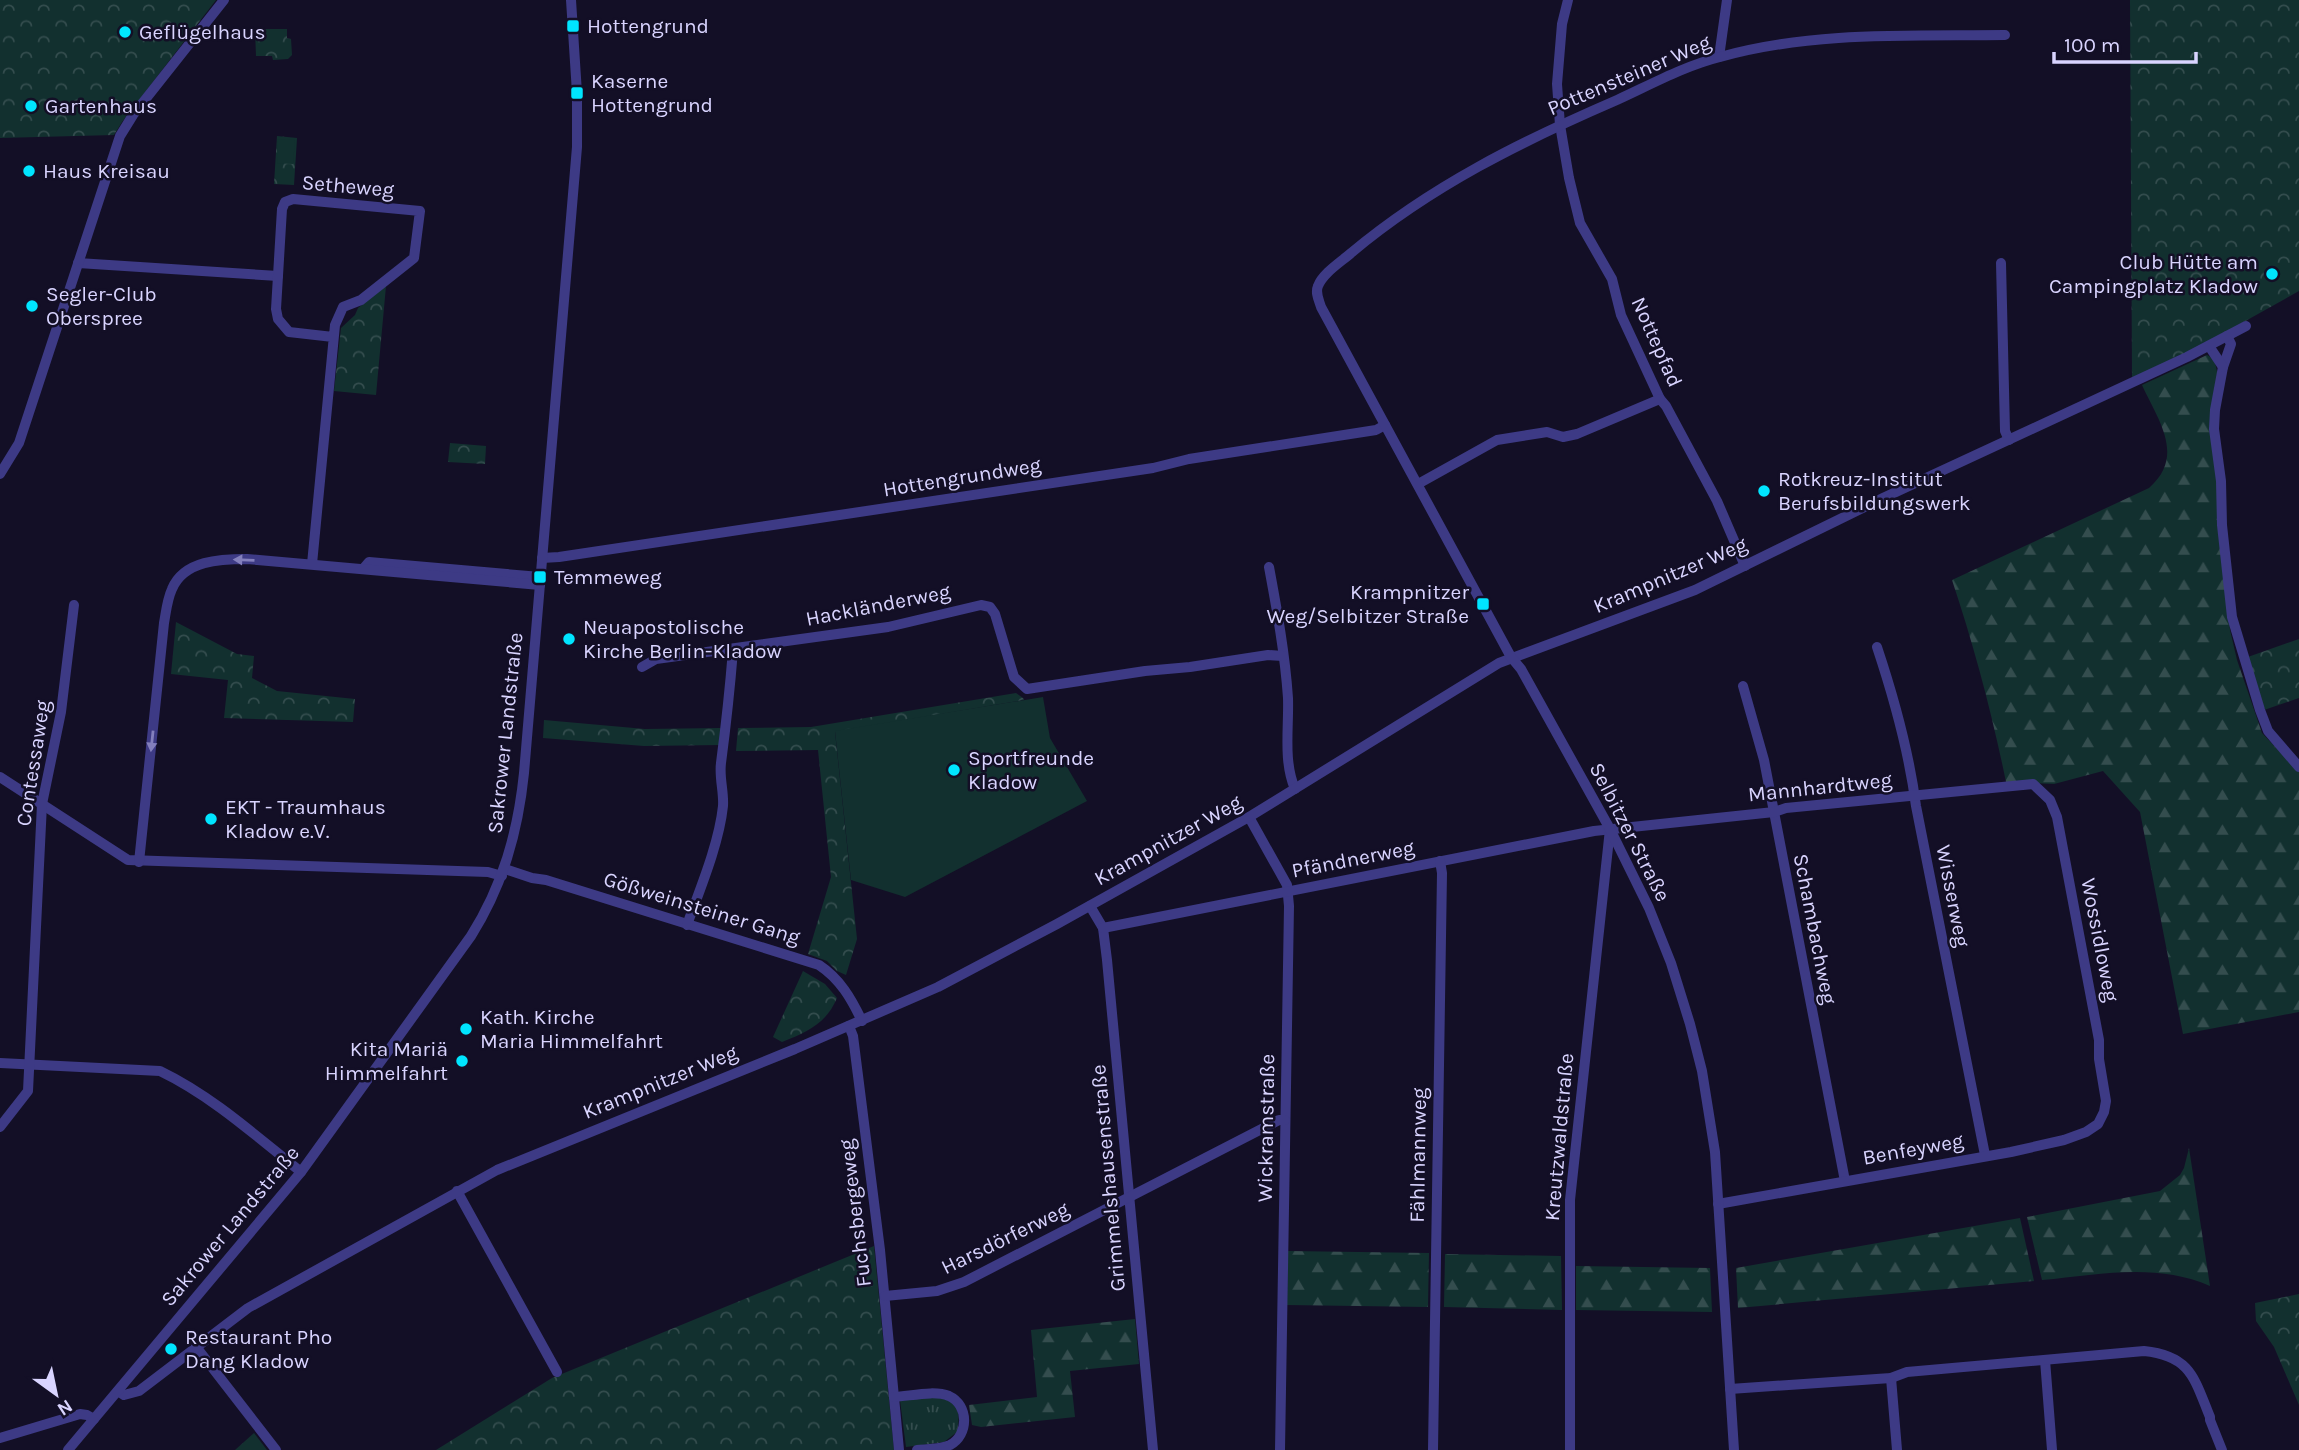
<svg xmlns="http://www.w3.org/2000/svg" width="2299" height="1450" font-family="Karla,sans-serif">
	<defs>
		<pattern id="grass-tufts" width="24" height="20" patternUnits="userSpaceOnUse" patternTransform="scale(1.75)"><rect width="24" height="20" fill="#12302f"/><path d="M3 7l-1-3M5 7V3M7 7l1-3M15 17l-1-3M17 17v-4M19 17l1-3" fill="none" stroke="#344d4e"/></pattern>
		<pattern id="forest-firs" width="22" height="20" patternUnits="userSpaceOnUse" patternTransform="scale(1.75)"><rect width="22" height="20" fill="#12302f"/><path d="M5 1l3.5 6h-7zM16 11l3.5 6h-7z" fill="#344d4e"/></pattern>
		<pattern id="park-crowns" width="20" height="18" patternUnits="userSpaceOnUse" patternTransform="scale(1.75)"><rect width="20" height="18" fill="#12302f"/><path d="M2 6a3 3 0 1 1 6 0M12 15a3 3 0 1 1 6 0" fill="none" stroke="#344d4e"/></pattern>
	</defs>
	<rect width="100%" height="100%" fill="#130f26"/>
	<path fill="url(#grass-tufts)" d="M942 1396C960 1402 960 1416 957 1432L944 1442 906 1447 900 1400Z"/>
	<g fill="url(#forest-firs)">
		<path d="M2207 355C2214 358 2216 364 2217 372L2216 471 2230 630 2237 660 2262 733 2299 772V1012L2183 1034 2140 812 2103 771 2054 784 2006 782C1992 713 1974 646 1952 580L2149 488C2186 456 2158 420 2142 385Z"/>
		<path d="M2189 1148 2210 1286C2156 1262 2098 1275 2042 1280L2027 1217 2160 1191 2180 1175 2184 1168Z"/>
		<polygon points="2020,1218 2034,1281 1738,1308 1736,1268"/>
		<polygon points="1288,1251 1429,1253 1428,1307 1287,1305"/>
		<polygon points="1445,1254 1561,1256 1562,1310 1444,1307"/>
		<polygon points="1576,1266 1710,1268 1712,1312 1576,1310"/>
		<polygon points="1135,1319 1139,1364 1070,1371 1075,1417 981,1427 972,1425 969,1405 1037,1397 1031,1330"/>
	</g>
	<g fill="url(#park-crowns)">
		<polygon points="0,0 216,0 122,122 114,135 0,138"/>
		<polygon points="2130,0 2299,0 2299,291 2197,348 2132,378"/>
		<polygon points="255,29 287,29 287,38 291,39 292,55 288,59 273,60 272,56 256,56"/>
		<polygon points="277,136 297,138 294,185 274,184"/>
		<polygon points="386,286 376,395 334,391 341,328 355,315 358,308"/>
		<polygon points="450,443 486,446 485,464 448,462"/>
		<polygon points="176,622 237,654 254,656 252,678 277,691 355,699 353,722 224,718 228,680 171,674"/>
		<polygon points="2299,639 2299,698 2264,710 2245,658"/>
		<polygon points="1016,693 1023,698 1024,700 835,732 857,939 846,975 837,971 827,961 808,954 831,877 818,750 736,751 738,728 811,727"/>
		<polygon points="544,720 645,729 721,728 720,745 644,746 543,738"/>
		<path d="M803 971 825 984 837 998C826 1024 807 1032 782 1042L773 1037Z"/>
		<polygon points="874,1246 894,1450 436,1450 552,1378"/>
		<polygon points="2299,1294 2299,1405 2274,1347 2256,1321 2255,1303"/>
		<polygon points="254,1433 267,1450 235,1450"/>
	</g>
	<g fill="#12302f">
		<polygon points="278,139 295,140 293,164 277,163"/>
		<polygon points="1043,697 1050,738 1087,801 905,897 851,880 835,731"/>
	</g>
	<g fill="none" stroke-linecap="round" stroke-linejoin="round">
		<g stroke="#3d3a85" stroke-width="10">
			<polyline points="1568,0 1562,24 1557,84 1560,125 1569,178 1580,223 1612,279 1621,315 1660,399 1666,406 1717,501 1745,566"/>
			<polyline points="1719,57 1727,0"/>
			<polyline points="78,263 278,276"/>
			<polyline points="2001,263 2005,431 2009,440"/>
			<polyline points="2227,336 2231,344 2223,367 2215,410 2214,429 2221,481 2222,525 2232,617 2260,710 2268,731 2299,767"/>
			<polyline points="2209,346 2223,367"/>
			<polyline points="0,474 19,443 120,136 133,115 224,0"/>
			<polyline points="1418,484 1497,440 1547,432 1563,437 1577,434 1660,399"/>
			<polyline points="542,558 559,557 1153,468 1189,459 1376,430 1385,425"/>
			<polyline points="312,564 335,325 343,307 361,300 414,258 420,211 293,199 285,202 282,209 276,309 278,319 289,332 333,337"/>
			<path d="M1269 567C1277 610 1285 654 1288 698 1289 728 1283 761 1295 789"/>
			<polyline points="363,569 369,562 540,577"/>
			<path d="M1877 647C1894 698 1909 752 1916 806L1985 1155"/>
			<polyline points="642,667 656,659 888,627 981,605 990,607 995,614 1014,677 1027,689 1145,671 1190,667 1268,655 1283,656"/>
			<polyline points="1743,686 1764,760 1845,1181"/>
			<polyline points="0,777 128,860 488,872 502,876"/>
			<polyline points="1249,817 1287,885 1289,906 1280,1450"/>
			<path d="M139 862 164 623C166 612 167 600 172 589 184 560 221 559 247 559L540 585"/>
			<path d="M505 869 532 878 546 880 819 965C840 979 851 998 862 1021"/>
			<polyline points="1090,906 1103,928 1107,960 1153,1450"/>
			<path d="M687 925C700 889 719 844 723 806 724 792 719 777 721 763 726 725 730 688 733 650"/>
			<polyline points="1103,928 1594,831 1774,812 1786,808 2033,784 2050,800 2057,817 2099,1040 2099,1059 2106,1101 2104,1112 2098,1124 2086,1132 2064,1140 2011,1152 1718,1204"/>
			<polyline points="849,1026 853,1036 880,1250 899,1450"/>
			<path d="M0 1063 160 1071C212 1096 256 1136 301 1172"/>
			<polyline points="0,1127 28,1091 42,804 61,712 74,605"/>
			<polyline points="457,1191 557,1372"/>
			<polyline points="885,1296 937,1291 964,1282 1279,1120 1285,1120"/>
			<polyline points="197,1348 276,1450"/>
			<polyline points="2045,1360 2052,1450"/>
			<polyline points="1891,1378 1897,1450"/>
			<path d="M1730 1389 1891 1378 1907 1372 2144 1351C2191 1356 2194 1378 2210 1417V1420L2222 1450"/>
			<polyline points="118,1391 124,1395 139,1391 248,1308 497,1170 795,1049 938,987 1057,924 1249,817 1499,663 1695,590 1883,498 2187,357 2246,326"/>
			<path d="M894 1397C911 1396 934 1390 949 1396 969 1405 969 1435 950 1445 941 1449 928 1449 917 1450"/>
			<polyline points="0,1438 80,1414 87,1415 94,1419"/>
			<path d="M68 1450 301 1172 471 936C503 885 518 832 524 773L577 147V93L571 0"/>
			<polyline points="1433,1450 1442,873 1440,861"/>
			<polyline points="1570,1450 1570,1200 1610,829"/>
			<path d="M1734 1450 1715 1152 1702 1071 1690 1024 1671 963 1649 908 1610 829 1521 669 1511 657 1321 307C1319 300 1315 293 1318 286 1323 273 1341 262 1351 253 1431 186 1522 141 1617 100 1650 85 1684 66 1720 57 1813 31 1910 36 2005 35"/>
		</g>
	</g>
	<defs><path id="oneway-solid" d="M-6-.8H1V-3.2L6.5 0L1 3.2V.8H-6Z" transform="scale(1.75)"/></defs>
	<g fill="#837fbc">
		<use href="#oneway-solid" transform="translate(244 560) rotate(-178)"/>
		<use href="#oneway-solid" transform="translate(152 741) rotate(96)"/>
	</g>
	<g fill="#00e5ff" stroke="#130f26" stroke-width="2.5">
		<rect x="566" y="19" width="14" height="14" rx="3.5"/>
		<circle cx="125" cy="32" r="7"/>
		<rect x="570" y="86" width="14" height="14" rx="3.5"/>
		<circle cx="31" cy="106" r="7"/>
		<circle cx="29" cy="171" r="7"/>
		<circle cx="2272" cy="274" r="7"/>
		<circle cx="32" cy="306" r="7"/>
		<circle cx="1764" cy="491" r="7"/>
		<rect x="533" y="570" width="14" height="14" rx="3.5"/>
		<rect x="1476" y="597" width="14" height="14" rx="3.5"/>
		<circle cx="569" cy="639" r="7"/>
		<circle cx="954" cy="770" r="7"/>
		<circle cx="211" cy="819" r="7"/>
		<circle cx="466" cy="1029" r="7"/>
		<circle cx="462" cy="1061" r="7"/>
		<circle cx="171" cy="1349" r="7"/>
	</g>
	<g text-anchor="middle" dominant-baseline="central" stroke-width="5" stroke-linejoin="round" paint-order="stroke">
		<g font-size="21" fill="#d9d4ff" stroke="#130f26" text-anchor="start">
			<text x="587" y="26">Hottengrund</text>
			<text x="139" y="32">Geflügelhaus</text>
			<text x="591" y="81">Kaserne<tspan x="591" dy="24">Hottengrund</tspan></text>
			<text x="45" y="106">Gartenhaus</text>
			<text x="43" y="171">Haus Kreisau</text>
			<text x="2258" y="262" text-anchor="end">Club Hütte am<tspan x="2258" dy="24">Campingplatz Kladow</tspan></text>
			<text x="46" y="294">Segler-Club<tspan x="46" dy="24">Oberspree</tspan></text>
			<text x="1778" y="479">Rotkreuz-Institut<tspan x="1778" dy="24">Berufsbildungswerk</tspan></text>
			<text x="554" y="577">Temmeweg</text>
			<text x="1469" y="592" text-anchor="end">Krampnitzer<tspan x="1469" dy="24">Weg/Selbitzer Straße</tspan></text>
			<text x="583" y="627">Neuapostolische<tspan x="583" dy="24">Kirche Berlin-Kladow</tspan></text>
			<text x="968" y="758">Sportfreunde<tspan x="968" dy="24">Kladow</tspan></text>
			<text x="225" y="807">EKT - Traumhaus<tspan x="225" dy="24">Kladow e.V.</tspan></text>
			<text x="480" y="1017">Kath. Kirche<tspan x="480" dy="24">Maria Himmelfahrt</tspan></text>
			<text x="448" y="1049" text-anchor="end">Kita Mariä<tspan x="448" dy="24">Himmelfahrt</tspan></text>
			<text x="185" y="1337">Restaurant Pho<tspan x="185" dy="24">Dang Kladow</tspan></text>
		</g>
		<g font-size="21" fill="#d9d4ff" stroke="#130f26">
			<text transform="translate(1629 75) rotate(-23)">Pottensteiner Weg</text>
			<text transform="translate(348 186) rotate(5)">Setheweg</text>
			<text transform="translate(1657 342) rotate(66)">Nottepfad</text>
			<text transform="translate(962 477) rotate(-9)">Hottengrundweg</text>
			<text transform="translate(1670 575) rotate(-23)">Krampnitzer Weg</text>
			<text transform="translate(878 605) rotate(-11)">Hackländerweg</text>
			<text transform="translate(505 733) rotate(-84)">Sakrower Landstraße</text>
			<text transform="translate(33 763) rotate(-81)">Contessaweg</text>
			<text transform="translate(1820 787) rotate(-6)">Mannhardtweg</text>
			<text transform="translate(1630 832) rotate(63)">Selbitzer Straße</text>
			<text transform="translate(1168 840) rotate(-29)">Krampnitzer Weg</text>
			<text transform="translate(1353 859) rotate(-11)">Pfändnerweg</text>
			<text transform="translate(1953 896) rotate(79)">Wisserweg</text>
			<text transform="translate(702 908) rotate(17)">Gößweinsteiner Gang</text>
			<text transform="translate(1815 929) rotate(79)">Schambachweg</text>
			<text transform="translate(2100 940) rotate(79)">Wossidloweg</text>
			<text transform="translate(660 1082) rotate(-22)">Krampnitzer Weg</text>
			<text transform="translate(1266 1128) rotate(-89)">Wickramstraße</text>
			<text transform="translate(1559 1137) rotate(-85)">Kreutzwaldstraße</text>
			<text transform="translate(1913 1149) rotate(-10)">Benfeyweg</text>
			<text transform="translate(1418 1155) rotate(-89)">Fählmannweg</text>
			<text transform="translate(1108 1178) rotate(-95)">Grimmelshausenstraße</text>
			<text transform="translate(855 1213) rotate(-97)">Fuchsbergeweg</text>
			<text transform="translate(230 1226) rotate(-50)">Sakrower Landstraße</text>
			<text transform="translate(1005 1238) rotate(-26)">Harsdörferweg</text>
		</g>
	</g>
	<g transform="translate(56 1394) rotate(147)" stroke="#130f26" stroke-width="5" paint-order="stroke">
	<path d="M0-5L12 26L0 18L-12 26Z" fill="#d9d4ff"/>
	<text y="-10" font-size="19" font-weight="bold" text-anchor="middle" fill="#d9d4ff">N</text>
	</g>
	<path d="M2054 52v10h142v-10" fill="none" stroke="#d9d4ff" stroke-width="3.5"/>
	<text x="2064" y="52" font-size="21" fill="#d9d4ff" stroke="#130f26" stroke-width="5" paint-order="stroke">100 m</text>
</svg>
